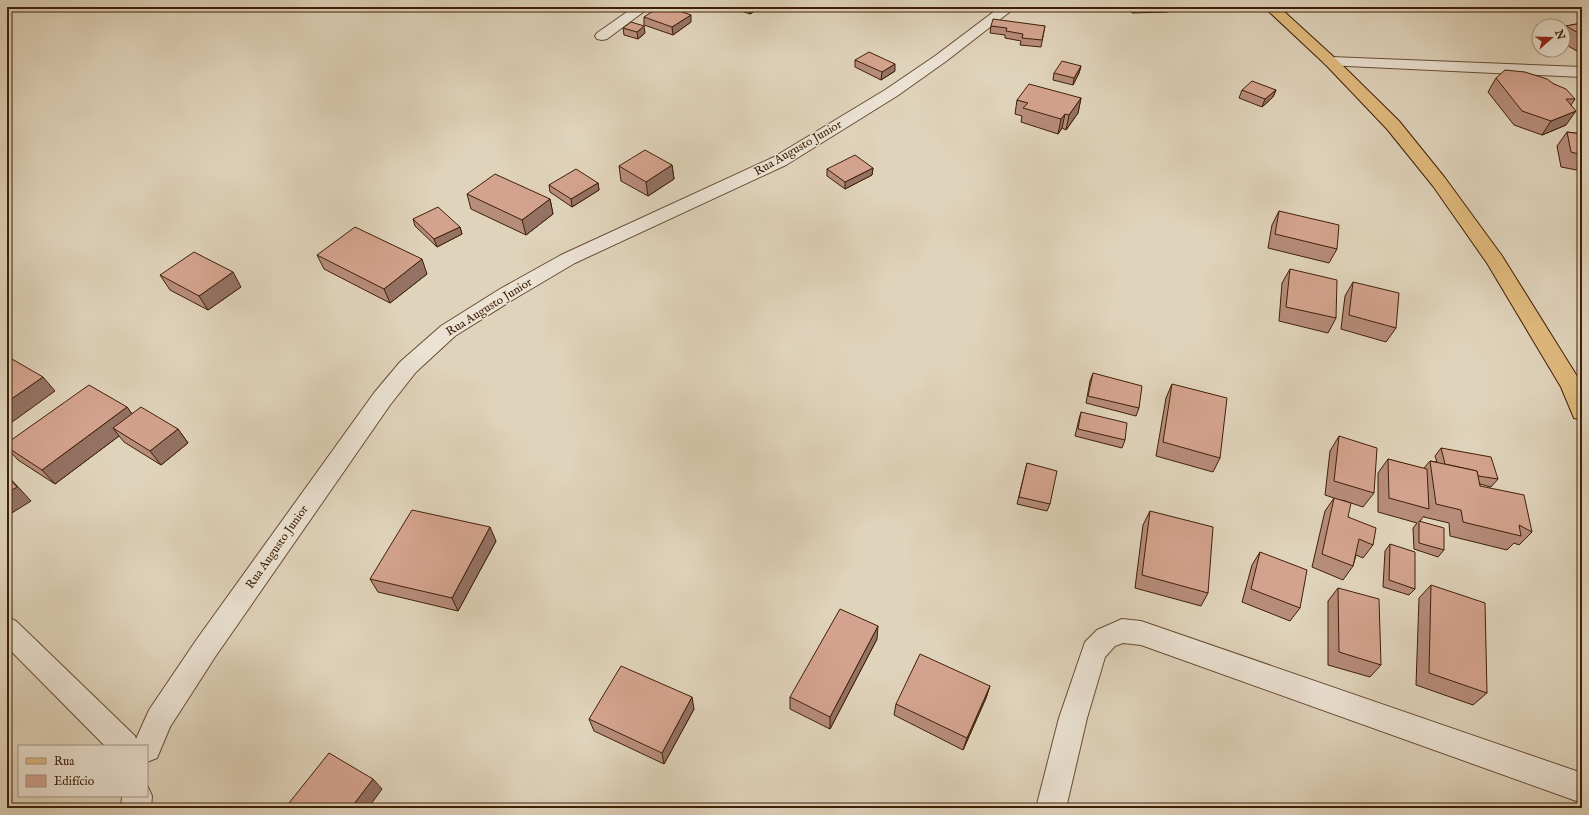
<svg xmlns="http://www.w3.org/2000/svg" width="1589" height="815" font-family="'IM FELL English',serif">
	<rect width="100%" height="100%" fill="#e0d3bb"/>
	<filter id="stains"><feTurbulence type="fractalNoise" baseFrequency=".005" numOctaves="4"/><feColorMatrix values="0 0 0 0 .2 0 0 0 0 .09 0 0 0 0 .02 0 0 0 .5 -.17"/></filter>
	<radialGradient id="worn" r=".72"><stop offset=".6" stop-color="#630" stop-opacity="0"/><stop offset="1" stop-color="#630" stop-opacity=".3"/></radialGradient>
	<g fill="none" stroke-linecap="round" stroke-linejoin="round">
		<g stroke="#674d33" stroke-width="2">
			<g id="minor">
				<polygon points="634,7 650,7 607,39 602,40 597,39 595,36 597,33"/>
				<polygon points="1000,7 1016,7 945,62 897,96 786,165 575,263 514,299 455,336 416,372 390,405 215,657 170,727 157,758 147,762 147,746 105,746 7,647 7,617 16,621 135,736 136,739 149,710 197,639 374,393 400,362 441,326 500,289 561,255 774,157 885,90 935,56"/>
				<polygon points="1331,57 1582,67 1582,77 1326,65 1323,62 1326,59"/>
				<polygon points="1122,619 1141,621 1582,773 1582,803 1141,645 1123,643 1115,646 1105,657 1087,718 1066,808 1036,808 1059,718 1085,642 1097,630"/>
				<polygon points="147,785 152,796 151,808 121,808 122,796 147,796"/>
			</g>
		</g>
		<g stroke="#3f2006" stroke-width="2">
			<polygon id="primary" points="1264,7 1279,7 1336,59 1399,121 1445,178 1502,256 1580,381 1582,386 1582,420 1574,418 1561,387 1487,263 1433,186 1387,129 1326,65"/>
		</g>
		<use href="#minor" fill="#ebe2d3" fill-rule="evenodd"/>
		<use href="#primary" fill="#e0ba7e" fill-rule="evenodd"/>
	</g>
	<g fill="#b68c7b" stroke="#3f2006">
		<polygon points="730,7 761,7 750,14"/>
		<polygon points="1129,7 1169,7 1168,12 1132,13"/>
		<polygon points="644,17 691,22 673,35 644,25"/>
		<polygon points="1582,23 1582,54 1563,43 1563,32 1566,26"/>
		<polygon points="991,26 1045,26 1041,47 1020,45 1021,41 1005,38 1005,35 990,33"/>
		<polygon points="623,28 645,33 638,39 624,35"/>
		<polygon points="855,60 895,71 881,80 855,67"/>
		<polygon points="1081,66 1079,73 1073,85 1053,80 1054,73"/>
		<polygon points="1496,78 1554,84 1575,99 1571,105 1566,125 1542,135 1514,125 1488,92"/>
		<polygon points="1242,90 1276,90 1273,97 1262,107 1239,98"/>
		<polygon points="1081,98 1078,113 1066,130 1062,128 1058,134 1021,122 1022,116 1015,114 1017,100"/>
		<polygon points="1567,132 1582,134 1582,171 1561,167 1557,146"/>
		<polygon points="672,165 674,179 648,196 621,181 619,166"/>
		<polygon points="873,168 872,175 845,189 827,176 827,169"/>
		<polygon points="598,183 599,190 572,207 550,192 549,185"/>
		<polygon points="467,194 550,199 553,214 526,235 471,209"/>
		<polygon points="1279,211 1337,249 1329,263 1268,248 1272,225"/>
		<polygon points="413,219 460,227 462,234 437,247 415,226"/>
		<polygon points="317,255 427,274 390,303 324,269"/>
		<polygon points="1290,269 1336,318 1328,333 1279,321 1282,283"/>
		<polygon points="160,275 241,287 208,310 170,290"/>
		<polygon points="1353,282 1396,328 1386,342 1341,329 1345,296"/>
		<polygon points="1093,373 1139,408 1136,416 1086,403 1090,381"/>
		<polygon points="1172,384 1220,458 1213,472 1156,456 1166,398"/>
		<polygon points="127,407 132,414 178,429 188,443 161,465 124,442 119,436 55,484 18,460 7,448 7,443"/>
		<polygon points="1081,412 1125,440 1122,448 1075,436 1079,419"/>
		<polygon points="1339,436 1374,493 1363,507 1342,500 1348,517 1373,545 1363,558 1356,555 1353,566 1343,580 1312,567 1325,511 1334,498 1325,495 1330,451"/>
		<polygon points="1441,448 1498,479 1491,487 1480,484 1480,486 1532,532 1519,545 1514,543 1507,550 1450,536 1449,523 1424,517 1424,516 1420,521 1444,550 1438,557 1414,549 1413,528 1417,523 1378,512 1378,473 1388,459 1423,469 1430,461 1437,462 1435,456"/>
		<polygon points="1027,463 1050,504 1047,511 1017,504"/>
		<polygon points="1150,511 1208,593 1201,606 1135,588 1143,525"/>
		<polygon points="496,541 458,611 378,592 370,579"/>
		<polygon points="1390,544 1415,589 1409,595 1383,587 1385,551"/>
		<polygon points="1260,552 1300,608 1290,621 1242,602 1252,565"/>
		<polygon points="1431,585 1487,693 1473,705 1416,685 1419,598"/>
		<polygon points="1338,588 1381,665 1370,677 1328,665 1328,601"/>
		<polygon points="877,639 830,729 790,709 790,697"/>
		<polygon points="990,686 986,698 963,750 894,715 896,704"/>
		<polygon points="694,709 664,764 594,731 589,719"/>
	</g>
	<g fill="#947264" stroke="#3f2006">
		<polygon points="749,7 761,7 750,14"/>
		<polygon points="691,15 691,22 673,35 672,27"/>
		<polygon points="644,26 645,33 638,39 637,32"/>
		<polygon points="895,64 895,71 881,80 882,72"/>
		<polygon points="1081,66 1079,73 1073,85 1074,78"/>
		<polygon points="1276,90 1273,97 1262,107 1265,99"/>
		<polygon points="1081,98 1078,113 1066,130 1069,115"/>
		<polygon points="1576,111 1566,125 1542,135 1551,121"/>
		<polygon points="1065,114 1062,128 1058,134 1061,119"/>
		<polygon points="672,165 674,179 648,196 646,182"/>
		<polygon points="873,168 872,175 845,189 845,182"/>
		<polygon points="598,183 599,190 572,207 571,199"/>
		<polygon points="550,199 553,214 526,235 522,220"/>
		<polygon points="460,227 462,234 437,247 434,239"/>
		<polygon points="422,259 427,274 390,303 384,289"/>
		<polygon points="233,272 241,287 208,310 199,296"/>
		<polygon points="43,377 55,391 8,425 7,423 7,402"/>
		<polygon points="127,407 138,422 113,428 119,436 55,484 42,470"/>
		<polygon points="178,429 188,443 161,465 150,451"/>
		<polygon points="7,475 31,501 7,516"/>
		<polygon points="490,527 496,541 458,611 452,598"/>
		<polygon points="878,626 877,639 830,729 830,717"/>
		<polygon points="990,686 986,698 963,750 967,738"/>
		<polygon points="692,697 694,709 664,764 662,753"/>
		<polygon points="373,779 382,789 368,808 351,808"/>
	</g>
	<g fill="#d4a38f" stroke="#3f2006">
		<polygon points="659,7 668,7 691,15 672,27 644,17"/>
		<polygon points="993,19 1045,26 1042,40 1022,38 1023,34 1006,31 1007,28 991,26"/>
		<polygon points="631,22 644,26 637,32 623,28"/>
		<polygon points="1582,23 1582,35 1566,26"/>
		<polygon points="869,52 895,64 882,72 855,60"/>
		<polygon points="1062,61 1081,66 1074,78 1054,73"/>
		<polygon points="1505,70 1525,72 1547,79 1554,84 1566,89 1575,99 1566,99 1576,111 1551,121 1522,111 1496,78"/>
		<polygon points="1252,81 1276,90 1265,99 1242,90"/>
		<polygon points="1029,84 1081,98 1069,115 1065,114 1061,119 1023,108 1028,103 1017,100"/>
		<polygon points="1567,132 1582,134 1582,155 1571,152"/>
		<polygon points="645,150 672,165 646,182 619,166"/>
		<polygon points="855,155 873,168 845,182 827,169"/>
		<polygon points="576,169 598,183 571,199 549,185"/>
		<polygon points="495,174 550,199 522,220 467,194"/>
		<polygon points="438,207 460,227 434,239 413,219"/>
		<polygon points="1279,211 1339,225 1337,249 1275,234"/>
		<polygon points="355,227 422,259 384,289 317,255"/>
		<polygon points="194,252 233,272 199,296 160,275"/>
		<polygon points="1290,269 1337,280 1336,318 1286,307"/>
		<polygon points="1353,282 1399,293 1396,328 1349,315"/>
		<polygon points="12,359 43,377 7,402 7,363"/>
		<polygon points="1093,373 1142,386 1139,408 1088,396"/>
		<polygon points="1172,384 1227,398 1220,458 1163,442"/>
		<polygon points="89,385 127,407 42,470 7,447 7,443"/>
		<polygon points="141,407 178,429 150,451 113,428"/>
		<polygon points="1081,412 1127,423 1125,440 1078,429"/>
		<polygon points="1339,436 1377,448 1374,493 1334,481"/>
		<polygon points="1441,448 1491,457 1498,479 1478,476 1477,471 1445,464"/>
		<polygon points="1388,459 1427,469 1429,509 1389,498"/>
		<polygon points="1430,461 1477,471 1480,486 1524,495 1532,532 1519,525 1521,536 1463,522 1461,510 1436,504"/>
		<polygon points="1027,463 1057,471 1050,504 1019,497"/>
		<polygon points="7,476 17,487 7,493"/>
		<polygon points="1334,498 1351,503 1348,517 1376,528 1373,545 1359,539 1353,566 1322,554"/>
		<polygon points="412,510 490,527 452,598 370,579"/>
		<polygon points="1150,511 1213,527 1208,593 1142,575"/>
		<polygon points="1419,521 1444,528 1444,550 1419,543"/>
		<polygon points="1390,544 1415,552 1415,589 1389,580"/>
		<polygon points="1260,552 1307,570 1300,608 1251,589"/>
		<polygon points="1431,585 1485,603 1487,693 1429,673"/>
		<polygon points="1338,588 1379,599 1381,665 1339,652"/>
		<polygon points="840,609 878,626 830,717 790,697"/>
		<polygon points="920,654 990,686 967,738 896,704"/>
		<polygon points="621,666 692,697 662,753 589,719"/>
		<polygon points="329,753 373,779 351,808 285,808"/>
	</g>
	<g text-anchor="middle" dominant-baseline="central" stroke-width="3" stroke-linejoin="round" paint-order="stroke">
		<g font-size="12" fill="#3f2006" stroke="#ebe2d3">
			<text transform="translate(798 148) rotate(-30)">Rua Augusto Junior</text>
			<text transform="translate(489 307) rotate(-32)">Rua Augusto Junior</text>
			<text transform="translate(277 547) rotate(-55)">Rua Augusto Junior</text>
		</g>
	</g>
	<rect width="1589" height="815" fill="none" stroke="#e0d3bb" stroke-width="24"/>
	<rect x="8" y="8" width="1573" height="799" fill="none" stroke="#3f2006" stroke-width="2"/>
	<rect x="12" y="12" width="1565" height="791" fill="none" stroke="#3f2006"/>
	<rect x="18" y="745" width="130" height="52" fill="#ebe2d3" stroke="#a69481"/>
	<rect x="26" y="758" width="20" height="6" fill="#e0ba7e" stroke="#a69481"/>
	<text x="54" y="765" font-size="12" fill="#3f2006">Rua</text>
	<rect x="26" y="775" width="20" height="12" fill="#d4a38f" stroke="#a69481"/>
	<text x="54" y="785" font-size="12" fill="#3f2006">Edifício</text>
	<g transform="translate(1551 38) rotate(70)"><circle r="19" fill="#ebe2d3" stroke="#a69481"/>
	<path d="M0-3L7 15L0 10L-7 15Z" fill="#8f2418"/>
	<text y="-6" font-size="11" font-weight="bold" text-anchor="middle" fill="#3f2006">N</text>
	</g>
	<rect width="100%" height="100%" filter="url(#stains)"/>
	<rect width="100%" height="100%" fill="url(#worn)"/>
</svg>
